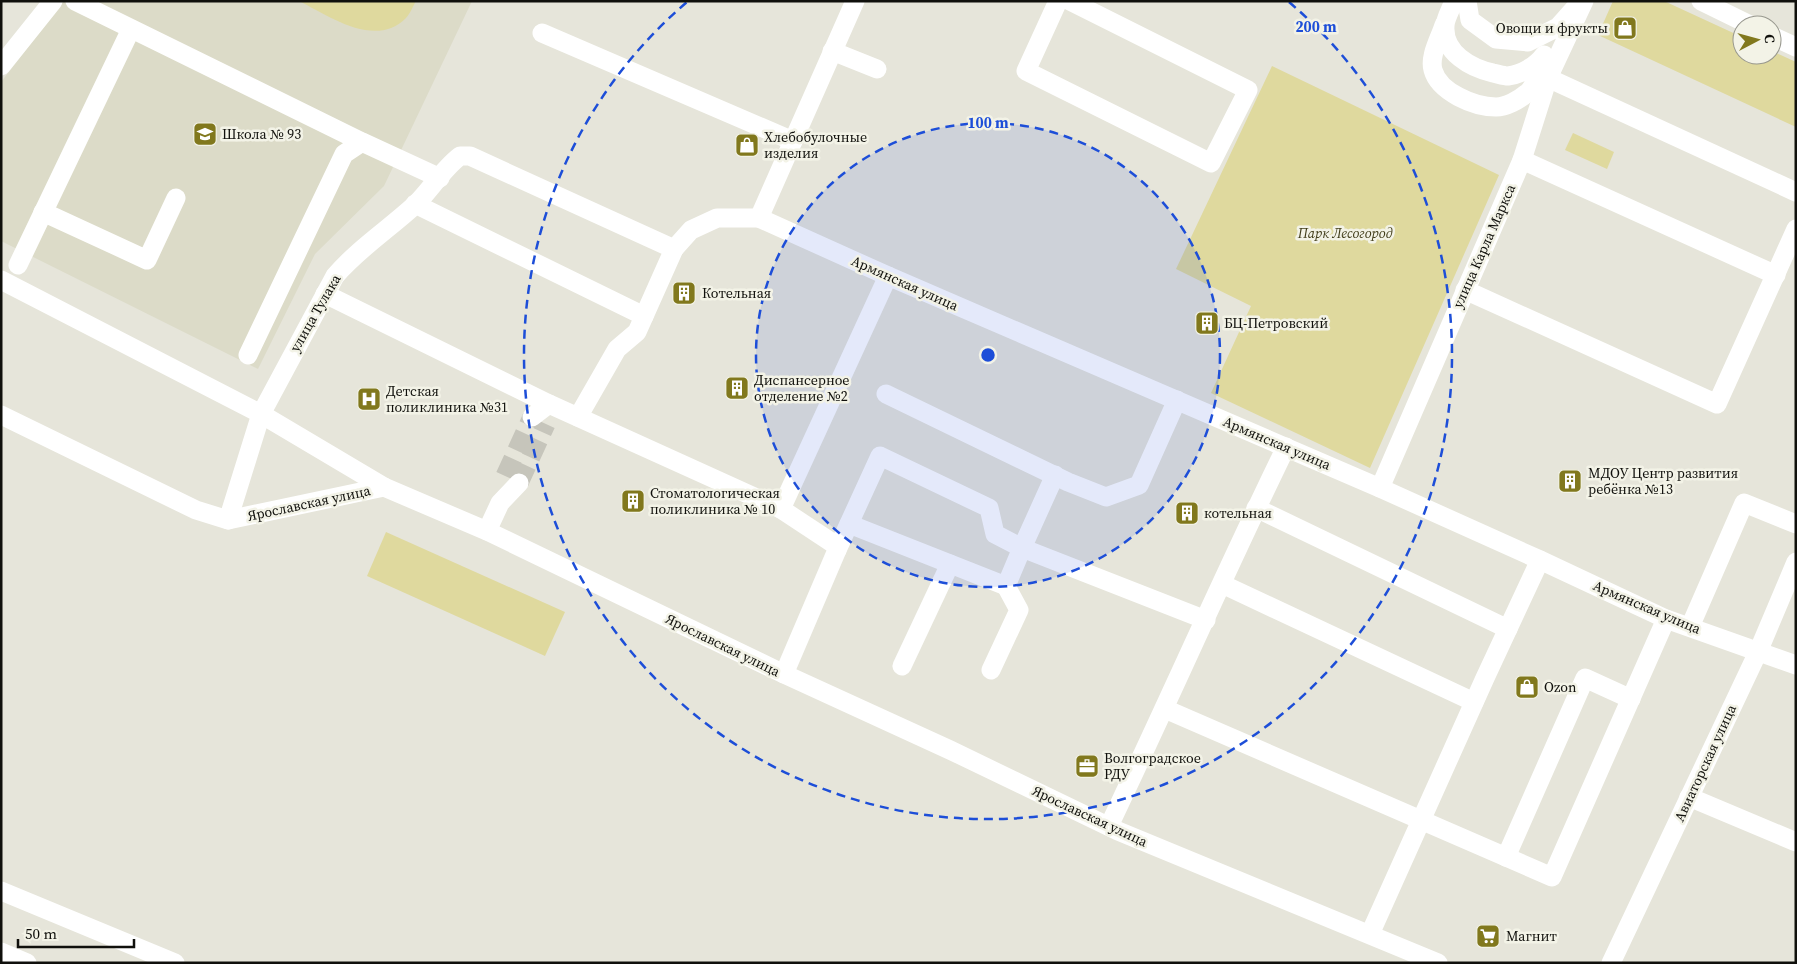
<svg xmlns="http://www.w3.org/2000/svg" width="1797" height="964" font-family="'Source Serif 4',serif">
	<rect width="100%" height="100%" fill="#e6e5da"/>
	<polygon fill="#dcdbc8" points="64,1 472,1 384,186 315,254 258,369 1,241 1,82"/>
	<g fill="#dfd99e">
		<path d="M299 1H416C413 6 410 14 406 18 375 49 329 16 299 1Z"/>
		<polygon points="1613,1 1664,1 1742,37 1742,55 1772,55 1772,51 1796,62 1796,127 1598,35"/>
		<polygon points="1272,66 1499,175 1370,468 1211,393 1251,306 1176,269"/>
		<polygon points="1573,133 1614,152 1607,169 1565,150"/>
		<polygon points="386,532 565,612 545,656 367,576"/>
	</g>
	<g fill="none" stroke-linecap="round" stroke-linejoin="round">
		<g stroke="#c6c5bb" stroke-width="19" stroke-dasharray="19 9" stroke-linecap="butt">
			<polyline points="505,476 532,417"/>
			<polyline points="519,483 546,424"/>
		</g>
		<g stroke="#fff" stroke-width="19">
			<polyline points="75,1 362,142 440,178"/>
			<polyline points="1058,1 1026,71 1211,163 1248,90 1070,1"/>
			<path d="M1454 1C1451 9 1445 19 1445 26 1443 53 1471 68 1493 73 1498 74 1504 76 1508 76 1522 74 1536 66 1544 55"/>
			<polyline points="1467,1 1470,20 1496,39 1528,42 1558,27 1574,9"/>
			<polyline points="1701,1 1750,25"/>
			<path d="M1444 25C1440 38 1429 56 1433 70 1439 92 1474 107 1496 107 1506 107 1519 100 1527 93 1535 87 1539 71 1543 62"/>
			<polyline points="542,33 793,141"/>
			<polyline points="1772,36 1796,47"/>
			<polyline points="832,51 877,69"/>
			<polyline points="1,66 53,1"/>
			<polyline points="1548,78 1796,192"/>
			<polyline points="1522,160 1776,275"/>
			<polyline points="415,204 644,316"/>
			<polyline points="43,212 147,260 176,198"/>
			<polyline points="759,218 855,1"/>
			<polyline points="18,265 131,29"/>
			<polyline points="1,280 261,414 384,487"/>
			<polyline points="1465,290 1717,404 1796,229"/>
			<polyline points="325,294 549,404 781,509"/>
			<polyline points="248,355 344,154 362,142"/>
			<polyline points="886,394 1068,482 1106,497 1139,485 1177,400"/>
			<polyline points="1,415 196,510 228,520 384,487 487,531 784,674 950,750 1118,831 1438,963"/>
			<polyline points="532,417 549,404"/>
			<polyline points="578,417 617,349 637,332 674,249 691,230 717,218 759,218 888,276 1380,488 1540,560 1666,619 1796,665"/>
			<polyline points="1380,488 1522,160 1548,78 1584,1"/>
			<polyline points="1256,508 1508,629"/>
			<path d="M228 520 261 414 335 276C359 248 389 229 416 204 431 189 443 169 460 156H470L674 249"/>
			<polyline points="849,524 1006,586"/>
			<polyline points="487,531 500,503 519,483"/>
			<polyline points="837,550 880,456 989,508 995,534 1022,548 1055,475"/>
			<polyline points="1222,584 1474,702"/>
			<polyline points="1693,620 1744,503 1796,524"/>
			<polyline points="902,666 950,564"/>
			<polyline points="991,670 1019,610 1006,586 1022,548 1206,620"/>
			<polyline points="784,674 837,550 837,546 781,509 888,276"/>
			<polyline points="1165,709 1552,877 1666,619"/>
			<polyline points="1689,797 1796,842"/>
			<path d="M1109 826C1169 700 1225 572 1286 447"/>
			<polyline points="1506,857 1585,678 1631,699"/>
			<polyline points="1,891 175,963"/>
			<polyline points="1370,934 1485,678 1540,560"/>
			<polyline points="1,952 27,963"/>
			<polyline points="1611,963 1758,652 1796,562"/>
		</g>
	</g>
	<circle cx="988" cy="355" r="232" fill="#1d4ed8" fill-opacity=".12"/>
	<g fill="none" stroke="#1d4ed8" stroke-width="2.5" stroke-dasharray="9 6">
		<circle cx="988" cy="355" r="232"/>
		<path d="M1289 2A464 464 0 1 1 687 2"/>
	</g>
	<defs>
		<g id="shop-square" transform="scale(1.25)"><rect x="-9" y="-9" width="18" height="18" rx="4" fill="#81781d" stroke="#f3f3e7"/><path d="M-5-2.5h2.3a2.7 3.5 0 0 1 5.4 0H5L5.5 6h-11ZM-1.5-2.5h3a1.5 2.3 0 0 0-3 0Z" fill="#fff"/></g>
		<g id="school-square" transform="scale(1.25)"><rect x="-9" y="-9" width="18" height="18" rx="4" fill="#81781d" stroke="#f3f3e7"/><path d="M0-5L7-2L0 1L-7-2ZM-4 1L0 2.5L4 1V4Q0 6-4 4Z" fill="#fff"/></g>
		<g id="building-square" transform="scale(1.25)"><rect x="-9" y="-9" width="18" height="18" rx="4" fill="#81781d" stroke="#f3f3e7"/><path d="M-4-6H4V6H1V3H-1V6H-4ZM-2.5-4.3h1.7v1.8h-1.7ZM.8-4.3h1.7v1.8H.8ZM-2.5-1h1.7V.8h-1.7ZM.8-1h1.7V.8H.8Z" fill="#fff"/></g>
		<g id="hospital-square" transform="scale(1.25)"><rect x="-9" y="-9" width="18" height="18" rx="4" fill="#81781d" stroke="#f3f3e7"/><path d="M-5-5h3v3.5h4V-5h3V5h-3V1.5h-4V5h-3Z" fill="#fff"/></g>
		<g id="office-square" transform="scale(1.25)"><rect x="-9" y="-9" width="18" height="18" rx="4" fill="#81781d" stroke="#f3f3e7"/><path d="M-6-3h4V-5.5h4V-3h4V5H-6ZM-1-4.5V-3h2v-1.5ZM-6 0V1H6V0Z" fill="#fff"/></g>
		<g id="supermarket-square" transform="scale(1.25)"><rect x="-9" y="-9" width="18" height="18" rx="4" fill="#81781d" stroke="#f3f3e7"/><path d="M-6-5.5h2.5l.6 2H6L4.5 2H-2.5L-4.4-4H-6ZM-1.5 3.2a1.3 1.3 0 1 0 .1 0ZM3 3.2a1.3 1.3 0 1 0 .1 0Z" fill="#fff"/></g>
	</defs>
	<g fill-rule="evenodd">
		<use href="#shop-square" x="1625" y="28"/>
		<use href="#school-square" x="205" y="134"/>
		<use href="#shop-square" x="747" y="145"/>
		<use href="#building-square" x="684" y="293"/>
		<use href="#building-square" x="1207" y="323"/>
		<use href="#building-square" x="737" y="388"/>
		<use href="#hospital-square" x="369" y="399"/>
		<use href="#building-square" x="1570" y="481"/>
		<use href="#building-square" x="633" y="501"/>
		<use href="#building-square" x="1187" y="513"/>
		<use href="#shop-square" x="1527" y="687"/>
		<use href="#office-square" x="1087" y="766"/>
		<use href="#supermarket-square" x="1488" y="936"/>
	</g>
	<g text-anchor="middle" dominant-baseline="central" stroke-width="5" stroke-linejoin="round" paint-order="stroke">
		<g font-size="14" fill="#10100c" stroke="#f3f3e7" text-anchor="start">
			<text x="1608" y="28" text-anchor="end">Овощи и фрукты</text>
			<text x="222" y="134">Школа № 93</text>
			<text x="764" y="137">Хлебобулочные<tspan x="764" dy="16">изделия</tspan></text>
			<text x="702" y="293">Котельная</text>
			<text x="1224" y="323">БЦ-Петровский</text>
			<text x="754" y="380">Диспансерное<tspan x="754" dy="16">отделение №2</tspan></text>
			<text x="386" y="391">Детская<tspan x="386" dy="16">поликлиника №31</tspan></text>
			<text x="1588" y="473">МДОУ Центр развития<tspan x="1588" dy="16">ребёнка №13</tspan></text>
			<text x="650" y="493">Стоматологическая<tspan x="650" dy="16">поликлиника № 10</tspan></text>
			<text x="1204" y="513">котельная</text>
			<text x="1544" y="687">Ozon</text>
			<text x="1104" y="758">Волгоградское<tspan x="1104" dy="16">РДУ</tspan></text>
			<text x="1506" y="936">Магнит</text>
		</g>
		<g font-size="14" font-style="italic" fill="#403c19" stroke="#f3f3e7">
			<text x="1345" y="233">Парк Лесогород</text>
		</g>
		<g font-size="14" fill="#10100c" stroke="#f3f3e7">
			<text transform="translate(1484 246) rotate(-66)">улица Карла Маркса</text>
			<text transform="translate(905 283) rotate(24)">Армянская улица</text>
			<text transform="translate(315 313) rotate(-60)">улица Тулака</text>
			<text transform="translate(1277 443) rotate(23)">Армянская улица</text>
			<text transform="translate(309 503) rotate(-12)">Ярославская улица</text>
			<text transform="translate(1647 607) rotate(23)">Армянская улица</text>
			<text transform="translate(723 645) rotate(26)">Ярославская улица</text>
			<text transform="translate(1705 763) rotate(-65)">Авиаторская улица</text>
			<text transform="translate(1090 816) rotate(25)">Ярославская улица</text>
		</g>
	</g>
	<circle cx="988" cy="355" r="8" fill="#1d4ed8" stroke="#f3f3e7" stroke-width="2.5"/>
	<g font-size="15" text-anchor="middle" font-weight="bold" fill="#1d4ed8" stroke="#f3f3e7" stroke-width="5" stroke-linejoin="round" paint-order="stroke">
		<text x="1316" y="32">200 m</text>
		<text x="988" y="128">100 m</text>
	</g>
	<rect width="1797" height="964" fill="none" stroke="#10100c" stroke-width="5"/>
	<g transform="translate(1757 40) rotate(84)"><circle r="24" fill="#f3f3e7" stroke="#98988f"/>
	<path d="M0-4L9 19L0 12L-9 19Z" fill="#81781d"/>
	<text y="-8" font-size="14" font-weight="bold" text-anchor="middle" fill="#10100c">С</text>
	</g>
	<path d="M18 939v8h116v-8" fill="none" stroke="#10100c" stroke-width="2.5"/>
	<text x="25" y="939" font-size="15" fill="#10100c" stroke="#f3f3e7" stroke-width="4" paint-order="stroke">50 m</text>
</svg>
